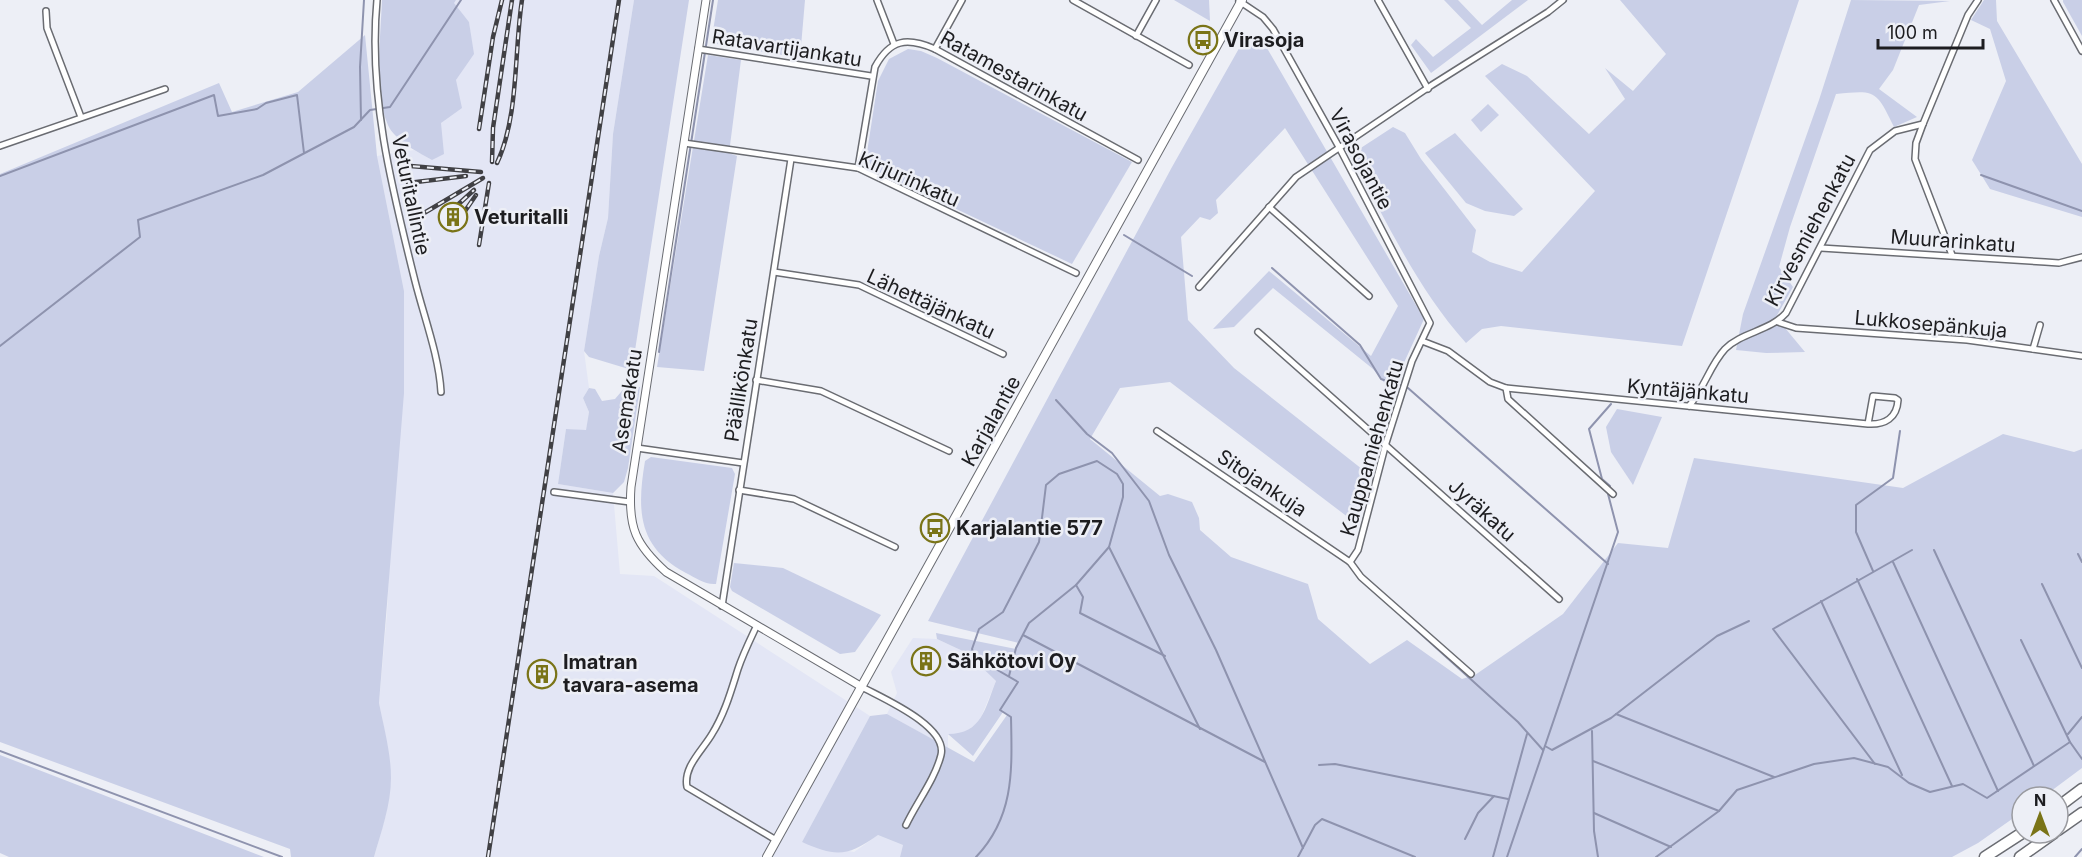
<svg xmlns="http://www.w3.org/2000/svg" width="2082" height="857" font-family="Inter,sans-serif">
	<rect width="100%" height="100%" fill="#edeff6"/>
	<g fill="#e3e6f5">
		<polygon points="456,0 634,0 613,134 608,218 599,256 584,351 589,388 583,398 589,412 586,431 566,429 558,484 613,493 620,574 654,576 870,716 802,842 854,852 878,835 903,845 900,857 374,857 386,814 391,779 388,748 379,703 387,613 404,291 377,156 414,150 432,160 441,123 456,80 473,54 469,22 453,3"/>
		<polygon points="913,638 937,639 967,653 996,681 979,722 962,734 948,734 948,748 887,714 897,693 891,672"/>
	</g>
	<g fill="#c9cfe7">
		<path d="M382 0H456L454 3 469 22 474 54 456 80 462 108 441 123 444 154 432 160C419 153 404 145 394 134 372 110 381 31 382 0Z"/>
		<polygon points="634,0 689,0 632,370 589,357 584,351 599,256 608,218 613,134"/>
		<polygon points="718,0 805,0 800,58 717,44 712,37"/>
		<polygon points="1174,0 1209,0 1210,21"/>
		<polygon points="1444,0 1458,0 1482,25 1512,0 1528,0 1431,73 1411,45 1416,39 1433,57 1471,28"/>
		<path d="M1620 0H1799L1682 346 1501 326 1482 329 1466 343C1416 287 1386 220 1350 155L1393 127 1405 133 1421 159 1476 230 1472 252 1490 262 1522 272 1595 191 1485 76 1502 64 1527 76 1589 134 1625 99 1605 68 1633 91 1666 54Z"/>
		<path d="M1851 0 1950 1 1919 5 1893 70 1879 89 1917 117 1894 127C1876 90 1876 90 1836 94L1790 227 1779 267 1793 287 1776 317 1805 352 1766 353 1736 350 1743 314 1819 100Z"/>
		<polygon points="1984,0 1996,0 1997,21 2082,164 2082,217 1990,189 1972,160 2006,81 1990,29 1971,20"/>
		<polygon points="2063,0 2082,0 2082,36 2063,2"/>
		<path d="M365 35 377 156 404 291V393L379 703C384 728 391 753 391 778 391 805 381 832 374 857H291L290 849 0 742V174L219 83 232 112 298 92Z"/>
		<path d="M1246 36H1260L1424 319 1391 391 1373 369 1273 288 1234 327 1213 329 1269 271 1371 356 1398 306 1285 128 1216 200 1218 213 1210 220 1200 217 1181 237 1188 320 1234 368 1367 473 1353 521 1170 382 1120 388 1090 439 1160 496 1168 494 1192 502 1199 518 1200 530 1231 557 1308 584 1318 619 1370 664 1407 640 1462 679 1475 675 1563 614 1618 543 1668 548 1694 458 1903 488 2003 434 2074 452 2082 449V768L2043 797H2022V812L1978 843 1952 857H900L903 845 878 835C847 857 836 857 802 842L870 716 887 714 974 762 1007 715 1003 712 973 756 948 734C982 734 985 708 996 681L967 653 937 639 936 633 1016 649 1019 643 928 621 1172 167Z"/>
		<polygon points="908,49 921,51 937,58 1132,162 1072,264 874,170 866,159 878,81 889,59"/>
		<polygon points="708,55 741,60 729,153 737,156 704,371 657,367"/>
		<polygon points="1488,104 1499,115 1481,132 1471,120"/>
		<polygon points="1455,133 1523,209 1514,216 1485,211 1466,203 1425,153"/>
		<polygon points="627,385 640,387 628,468 624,482 613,493 558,484 566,429 586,430 589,412 583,398 589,388 595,389 602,401 615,399"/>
		<polygon points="1617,409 1662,417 1633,485 1611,452 1606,427"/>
		<path d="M651 457 732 468 735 474 716 584C705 585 696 578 686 573 637 547 637 509 645 461Z"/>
		<polygon points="734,563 783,568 881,615 855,652 840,654 732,591 730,587"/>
		<polygon points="0,755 264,857 9,857 0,853"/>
	</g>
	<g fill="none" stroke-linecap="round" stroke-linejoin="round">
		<g stroke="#8e93ae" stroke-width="2">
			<polyline points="361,120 360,67 364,0"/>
			<polyline points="1981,175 2082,211"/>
			<polyline points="0,176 214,95 218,116 257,109 266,103 297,95 304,153"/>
			<polyline points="1124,235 1192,276"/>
			<polyline points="1272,268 1360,345 1381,379 1408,388 1608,564"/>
			<polyline points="0,346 140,237 138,220 263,175 354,127 370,110 390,107 461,0"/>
			<polyline points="659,352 713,0"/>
			<polyline points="1056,400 1087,434 1112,453 1149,501 1169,555 1216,650 1303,848"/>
			<polyline points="1109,547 1200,729"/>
			<polyline points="1934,550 2034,766"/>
			<polyline points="2078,554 2082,562"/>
			<polyline points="1893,562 1998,791"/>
			<polyline points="1873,571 1856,532 1856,505 1893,478 1900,431"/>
			<polyline points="1857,579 1952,786"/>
			<polyline points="2042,584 2082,668"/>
			<polyline points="1076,585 1083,597 1080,613 1165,656"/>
			<polyline points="1821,601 1902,775"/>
			<polyline points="1401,616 1518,722 1543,750"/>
			<polyline points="1023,635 1265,762"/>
			<polyline points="2021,640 2070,742 2082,759"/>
			<polyline points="1616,714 1774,777"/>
			<polyline points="1592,731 1594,831 1598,857"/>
			<polyline points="2068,734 2082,717"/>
			<polyline points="1545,746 1552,750 1611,718 1717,636 1749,621"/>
			<polyline points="0,751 282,857"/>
			<polyline points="1593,761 1719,811"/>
			<polyline points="1875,764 1773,629 1912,550"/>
			<polyline points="1319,765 1335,764 1508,799"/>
			<polyline points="1594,813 1671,847"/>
			<polyline points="1465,839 1478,813 1494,796"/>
			<path d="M976 857C1015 816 1012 769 1011 717L1000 710 1018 682 975 657 972 649 979 629 1003 612 1039 542 1046 485 1059 474 1097 461 1117 474 1123 484V497L1109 547 1076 585 1029 623 1016 648 1009 676"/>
			<polyline points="1298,857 1315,825 1322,819 1415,857"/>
			<polyline points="1493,857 1527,734"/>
			<polyline points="1507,857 1618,532 1608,494 1610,486 1602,479 1589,429 1611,404"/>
			<polyline points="1656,857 1719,811 1737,790 1814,764 1854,758 1888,767 1909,783 1930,792 1963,784 1987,798 2070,742"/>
			<polyline points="2075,857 2082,849"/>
		</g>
		<g stroke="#6a6c72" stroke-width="8">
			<g id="minor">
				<path d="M377 0C368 95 392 189 415 281 424 317 439 356 441 392"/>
				<polyline points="877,0 894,44"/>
				<polyline points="1073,0 1189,65"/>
				<polyline points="1378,0 1428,89"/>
				<polyline points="2054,0 2082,51"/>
				<polyline points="1239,1 1263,17 1273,29 1339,147 1430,323 1412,361 1386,443 1358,550 1350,562"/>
				<polyline points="46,11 47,28 81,117"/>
				<polyline points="1136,36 1156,0"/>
				<polyline points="698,49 871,76"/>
				<polyline points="935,49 962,0"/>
				<polyline points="1923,124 1916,143 1915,159 1952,255"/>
				<polyline points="684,143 858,168 1076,273"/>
				<polyline points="0,146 165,89"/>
				<path d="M858 168 875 67C890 39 907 37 935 49L1138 160"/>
				<polyline points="1269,207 1369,296"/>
				<polyline points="1821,248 2045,262 2059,263 2082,257"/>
				<polyline points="774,272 859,285 1003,354"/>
				<polyline points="1199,287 1296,177 1432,85 1548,12 1563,0"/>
				<polyline points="1778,322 1796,328 1967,340 2082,356"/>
				<polyline points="1258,332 1559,599"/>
				<polyline points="1422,341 1448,351 1490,382 1506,388 1508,399 1613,494"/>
				<polyline points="2033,349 2040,325"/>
				<polyline points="756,380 821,391 949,451"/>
				<path d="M1506 388 1868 424 1873 396 1895 398 1898 400C1897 418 1885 425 1868 424"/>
				<path d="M1689 406C1704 389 1710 365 1725 349 1742 332 1770 331 1786 313L1870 150 1895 131 1923 124 1968 15 1978 0"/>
				<polyline points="1157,431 1350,562 1361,577 1471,674"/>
				<polyline points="637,448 743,463"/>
				<polyline points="739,490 794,499 895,547"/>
				<polyline points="554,492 630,502"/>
				<polyline points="722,606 791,159"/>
				<path d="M757 625C750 640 743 654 738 669 731 691 725 713 712 734 702 751 683 767 687 787L776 840"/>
				<path d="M862 687C882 698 948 726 941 755 935 779 917 802 906 825"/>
			</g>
		</g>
		<g stroke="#6a6c72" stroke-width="9">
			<path id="tertiary" d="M706 0 631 487C628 528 636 545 666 572L862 687"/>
		</g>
		<g stroke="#6a6c72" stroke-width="10">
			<polyline id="secondary" points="767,857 1242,0"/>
		</g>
		<g stroke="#6a6c72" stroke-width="13">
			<g id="motorway">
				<polyline points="2058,807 2082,789"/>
				<polyline points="2058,830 2082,813"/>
				<polyline points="1985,857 2022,833"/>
				<polyline points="2020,857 2054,833"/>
			</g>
		</g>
		<use href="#minor" stroke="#fff" stroke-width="5"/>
		<use href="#tertiary" stroke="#fff" stroke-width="7"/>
		<use href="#secondary" stroke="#fff" stroke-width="8"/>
		<use href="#motorway" stroke="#fff" stroke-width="10"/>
		<g stroke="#404044" stroke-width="4.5">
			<g id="rail">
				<polyline points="479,129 493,37 502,0"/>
				<polyline points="492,162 493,128 512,0"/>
				<path d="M497 163C519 116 514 52 522 0"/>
				<polyline points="399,165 481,172"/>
				<polyline points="408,183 466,176"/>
				<polyline points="414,219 483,178"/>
				<polyline points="441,220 474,190"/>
				<polyline points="452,230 476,195"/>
				<polyline points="479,245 489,183"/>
				<polyline points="488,857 619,0"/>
			</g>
		</g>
		<use href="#rail" stroke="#edeff6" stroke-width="2" stroke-dasharray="7" stroke-linecap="butt"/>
	</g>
	<defs>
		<g id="bus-ring" transform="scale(1.5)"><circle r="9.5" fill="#edeff6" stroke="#7a7417" stroke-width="1.5"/><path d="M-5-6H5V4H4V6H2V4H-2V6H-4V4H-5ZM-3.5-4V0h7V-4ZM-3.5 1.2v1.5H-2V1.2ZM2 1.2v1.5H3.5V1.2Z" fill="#7a7417"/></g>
		<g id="building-ring" transform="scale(1.5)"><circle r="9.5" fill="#edeff6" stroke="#7a7417" stroke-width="1.5"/><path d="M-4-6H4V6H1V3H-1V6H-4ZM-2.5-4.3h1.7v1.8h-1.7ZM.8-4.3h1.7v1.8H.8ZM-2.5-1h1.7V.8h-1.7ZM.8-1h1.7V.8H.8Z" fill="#7a7417"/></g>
	</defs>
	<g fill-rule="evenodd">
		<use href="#bus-ring" x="1203" y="40"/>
		<use href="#building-ring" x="453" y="217"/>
		<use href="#bus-ring" x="935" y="528"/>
		<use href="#building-ring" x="926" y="661"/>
		<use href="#building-ring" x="542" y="674"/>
	</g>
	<g text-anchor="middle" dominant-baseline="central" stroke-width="5" stroke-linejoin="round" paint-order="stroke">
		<g font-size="20" font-weight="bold" fill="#1d1d20" stroke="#edeff6" text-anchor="start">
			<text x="1224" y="40">Virasoja</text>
			<text x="474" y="217">Veturitalli</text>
			<text x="956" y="528">Karjalantie 577</text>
			<text x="947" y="661">Sähkötovi Oy</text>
			<text x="563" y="662">Imatran<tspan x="563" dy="23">tavara-asema</tspan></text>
		</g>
		<g font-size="20" fill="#1d1d20" stroke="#edeff6">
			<text transform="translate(787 48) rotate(9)">Ratavartijankatu</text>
			<text transform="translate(1014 76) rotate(29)">Ratamestarinkatu</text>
			<text transform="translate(1361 159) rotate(62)">Virasojantie</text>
			<text transform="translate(909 179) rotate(24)">Kirjurinkatu</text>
			<text transform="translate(411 195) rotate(78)">Veturitallintie</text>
			<text transform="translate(1810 230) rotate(-62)">Kirvesmiehenkatu</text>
			<text transform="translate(1953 241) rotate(4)">Muurarinkatu</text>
			<text transform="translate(931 304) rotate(25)">Lähettäjänkatu</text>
			<text transform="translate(1931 324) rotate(5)">Lukkosepänkuja</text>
			<text transform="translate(741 380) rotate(-81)">Päällikönkatu</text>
			<text transform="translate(1688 391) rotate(5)">Kyntäjänkatu</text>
			<text transform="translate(627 401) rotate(-81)">Asemakatu</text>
			<text transform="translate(991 421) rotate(-61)">Karjalantie</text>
			<text transform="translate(1372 448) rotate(-74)">Kauppamiehenkatu</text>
			<text transform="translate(1262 483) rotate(34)">Sitojankuja</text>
			<text transform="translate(1482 510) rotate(42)">Jyräkatu</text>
		</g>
	</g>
	<g transform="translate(2040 815)"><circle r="28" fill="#edeff6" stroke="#9a9ba0" stroke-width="1.5"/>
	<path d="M0-4.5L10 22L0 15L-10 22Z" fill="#7a7417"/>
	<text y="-9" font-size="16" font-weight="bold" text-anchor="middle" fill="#1d1d20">N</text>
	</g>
	<path d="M1878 39v9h105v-9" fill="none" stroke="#1d1d20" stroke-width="3"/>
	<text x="1887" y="39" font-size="18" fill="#1d1d20" stroke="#edeff6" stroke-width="4.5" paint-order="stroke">100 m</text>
</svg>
